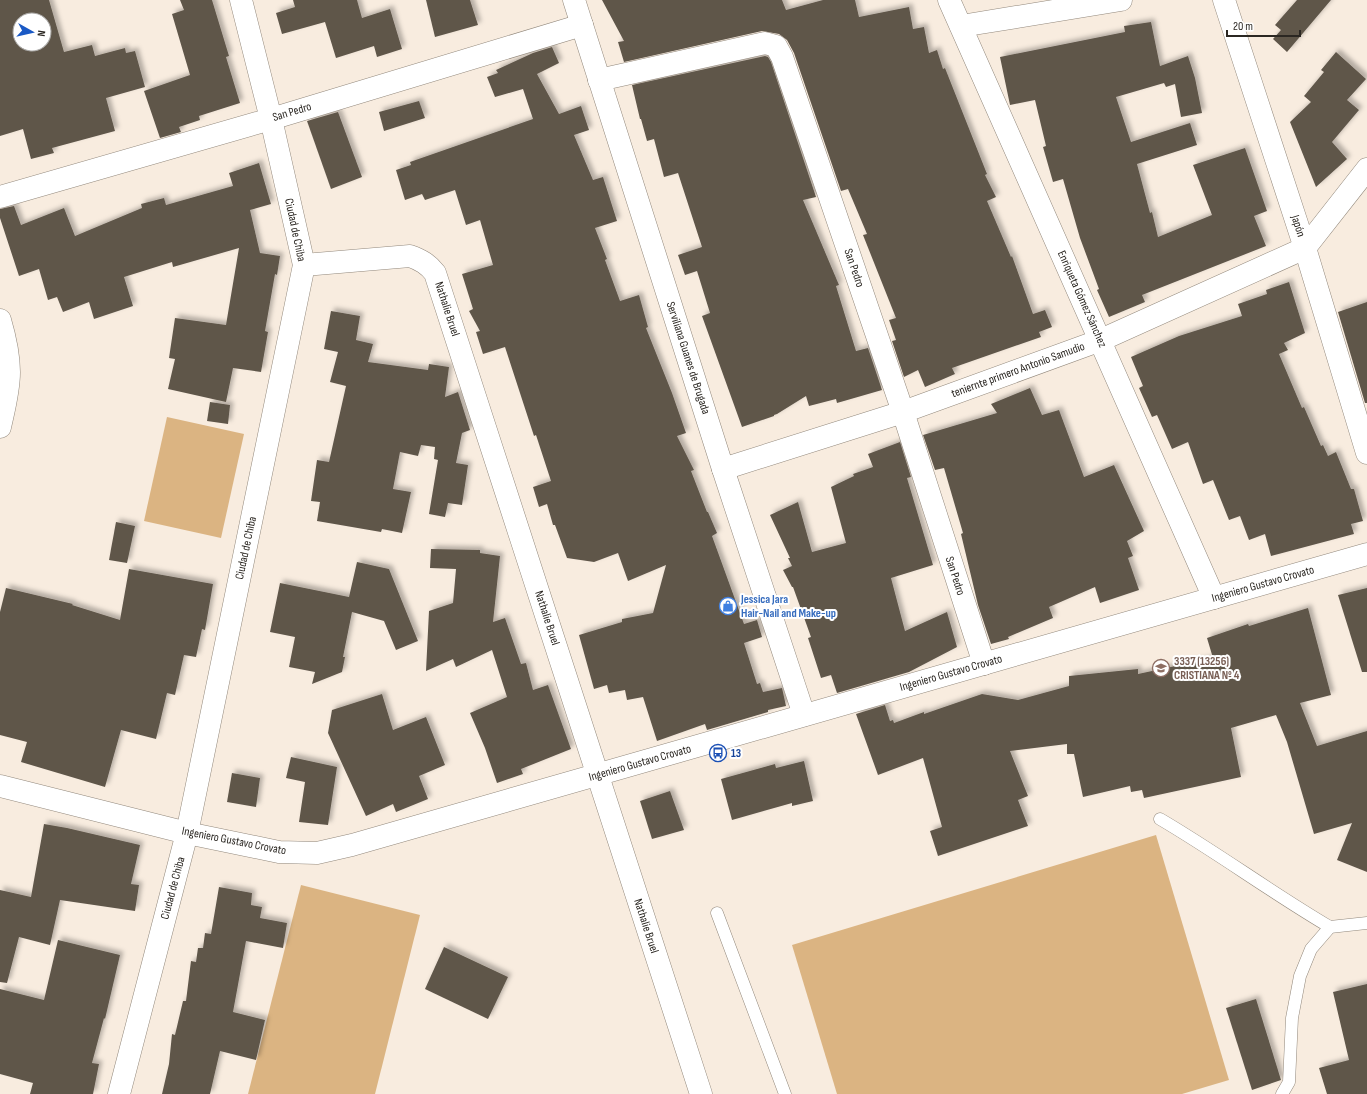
<svg xmlns="http://www.w3.org/2000/svg" width="1367" height="1094" font-family="'Sofia Sans Condensed',sans-serif">
	<defs>
		<filter id="shadow"><feDropShadow dx="3.5" dy="-3.5" stdDeviation="2" flood-color="#0004"/></filter>
	</defs>
	<rect width="100%" height="100%" fill="#f8ecdf"/>
	<g fill="#dbb482">
		<polygon points="167,417 244,434 221,538 144,521"/>
		<polygon points="1156,835 1229,1080 1182,1094 837,1094 792,945"/>
		<polygon points="301,885 420,915 375,1094 248,1094"/>
	</g>
	<g fill="#5f564a" fill-rule="evenodd" filter="url(#shadow)">
		<path d="M0 0H49L64 52 92 45 95 56 125 48 126 53 135 51 145 87 106 98 115 131 52 148 54 153 31 159 23 129 0 136ZM20 20H44V44H20Z"/>
		<polygon points="180,0 212,0 229,56 226,57 240,103 199,116 200,120 179,127 181,132 160,138 144,91 190,75 172,14 184,10"/>
		<polygon points="293,0 357,0 362,18 390,9 402,49 377,57 374,46 336,58 325,22 282,34 276,13 295,7"/>
		<polygon points="426,0 470,0 478,25 435,37"/>
		<polygon points="602,0 782,0 786,10 823,0 855,0 859,17 909,7 913,29 924,27 929,53 937,50 943,69 945,68 987,174 985,175 996,197 987,201 1011,257 1012,256 1033,314 1045,310 1052,327 1039,332 1041,337 952,368 955,374 925,387 918,370 904,377 892,341 896,340 889,320 896,318 863,235 867,234 848,189 841,191 794,53 787,40 779,34 762,31 624,62 618,42 624,41"/>
		<polygon points="1297,0 1331,0 1287,52 1273,39 1281,30 1275,25"/>
		<polygon points="1151,22 1160,66 1188,56 1195,78 1202,113 1181,117 1175,84 1166,87 1164,83 1116,97 1131,142 1190,123 1197,145 1137,164 1150,213 1152,212 1158,237 1212,215 1193,165 1245,148 1267,211 1254,216 1266,246 1142,295 1145,302 1109,317 1097,290 1099,289 1080,238 1063,179 1053,182 1043,147 1046,146 1035,100 1010,105 1000,57 1125,32 1124,26"/>
		<polygon points="552,47 559,63 537,74 559,114 581,106 589,130 574,135 593,180 603,177 617,221 595,228 607,259 605,260 620,301 639,295 648,327 646,328 672,393 686,433 677,436 694,470 691,471 707,512 708,512 717,533 712,536 744,624 757,620 762,637 744,643 757,684 760,683 763,692 782,688 786,706 768,710 768,712 707,730 705,724 657,741 643,697 627,700 625,690 609,693 607,685 594,689 579,635 622,622 622,619 653,613 666,565 628,581 618,553 594,562 567,558 555,525 553,525 547,504 539,507 533,487 551,481 536,435 534,436 505,347 483,354 476,332 480,331 469,311 473,309 462,274 493,265 480,220 466,225 455,190 425,200 422,194 405,200 396,170 411,165 410,162 533,119 523,89 495,97 487,77 498,73 496,70 533,53"/>
		<polygon points="1336,52 1366,79 1347,100 1359,110 1332,142 1347,159 1316,187 1290,122 1311,102 1304,96 1324,72 1321,70"/>
		<polygon points="765,56 768,57 771,62 816,197 803,200 839,285 836,286 856,351 868,348 882,390 837,403 836,399 809,406 806,396 777,414 774,415 774,416 742,427 702,316 710,313 697,271 685,275 678,255 702,247 678,173 664,177 654,139 647,141 641,119 640,119 632,85"/>
		<polygon points="419,101 425,118 384,131 379,112"/>
		<polygon points="338,112 362,177 331,189 307,121"/>
		<polygon points="259,163 271,204 250,210 260,253 280,256 277,275 275,274 265,331 268,332 261,372 233,368 226,402 168,389 175,359 169,358 175,318 226,325 239,248 173,267 172,262 124,277 133,306 94,319 89,302 63,312 57,297 48,300 39,269 19,276 0,218 0,209 14,206 21,225 64,208 75,236 142,208 141,204 164,198 166,205 233,186 229,173"/>
		<polygon points="1289,282 1305,333 1284,343 1288,350 1279,354 1302,408 1304,407 1321,446 1323,445 1328,456 1336,452 1351,489 1354,489 1363,521 1351,524 1354,534 1271,556 1265,534 1249,540 1240,516 1229,520 1213,480 1203,484 1188,442 1172,449 1157,415 1152,417 1139,388 1143,386 1131,357 1179,336 1242,316 1238,304 1267,294 1266,290"/>
		<polygon points="1367,302 1367,403 1365,403 1338,312"/>
		<polygon points="331,311 360,316 356,340 373,344 368,362 428,370 429,364 449,367 445,397 458,392 470,430 462,433 456,463 468,465 462,505 448,503 445,517 429,514 438,460 434,459 435,447 421,445 418,456 400,452 393,489 411,492 402,533 382,529 381,532 317,521 320,502 311,501 317,460 329,462 346,386 330,382 338,352 324,349"/>
		<polygon points="1030,388 1042,415 1059,410 1084,477 1114,465 1144,531 1127,541 1133,556 1128,558 1139,590 1100,603 1095,587 1049,607 1053,618 1008,637 1009,639 991,644 978,605 961,534 963,533 944,468 935,470 923,435 997,413 991,404"/>
		<polygon points="210,402 230,405 228,424 207,421"/>
		<polygon points="900,442 911,477 907,478 933,565 891,578 905,631 947,612 957,647 909,672 837,693 831,675 821,678 808,638 811,637 793,587 792,587 783,570 792,566 788,558 790,558 770,515 798,502 812,552 846,543 831,487 854,476 853,474 873,467 868,454"/>
		<polygon points="116,522 135,526 127,563 109,560"/>
		<polygon points="431,549 480,550 480,553 500,556 493,622 505,618 521,664 526,663 533,690 548,685 571,749 521,769 523,774 497,783 485,748 470,713 507,697 492,650 456,667 453,659 426,671 429,611 453,603 456,569 430,568"/>
		<polygon points="357,562 389,569 418,641 396,650 384,621 352,612 343,657 345,657 342,672 312,684 315,672 289,667 295,637 270,632 280,583 349,597"/>
		<polygon points="129,569 213,584 205,630 202,629 196,657 184,655 175,695 167,693 156,739 121,730 105,787 21,762 27,742 0,735 0,612 6,588 73,604 72,605 120,620"/>
		<polygon points="1367,588 1367,672 1362,672 1338,595"/>
		<polygon points="1308,608 1331,695 1300,703 1317,746 1367,731 1367,872 1337,860 1352,823 1314,834 1287,742 1276,715 1231,728 1241,777 1144,798 1142,790 1131,792 1130,786 1083,797 1074,754 1067,754 1067,744 1010,751 1028,796 1018,800 1028,826 938,856 930,831 942,827 923,758 878,775 856,714 885,705 890,721 893,720 894,723 924,712 924,714 982,694 1018,700 1069,686 1069,676 1138,669 1138,674 1213,658 1207,638 1248,624 1249,626"/>
		<polygon points="382,694 393,730 426,717 445,765 419,776 428,799 396,812 393,804 366,816 328,733 332,710"/>
		<polygon points="291,757 337,767 328,825 299,822 305,782 286,778"/>
		<polygon points="804,761 813,801 792,806 792,803 732,820 721,779 775,764 776,768"/>
		<polygon points="232,773 260,778 256,807 227,802"/>
		<polygon points="670,791 684,830 652,839 640,801"/>
		<polygon points="44,824 67,828 140,845 131,884 139,885 135,911 60,900 50,945 19,937 7,983 0,982 0,890 31,897"/>
		<polygon points="219,887 252,893 251,905 262,907 260,918 287,923 283,948 246,941 233,1012 265,1020 256,1060 220,1051 210,1094 162,1094 169,1064 172,1034 175,1035 183,1001 186,1001 191,961 196,962 198,948 203,948 205,933 211,934"/>
		<polygon points="58,940 120,955 105,1019 104,1018 92,1063 99,1064 93,1094 30,1094 33,1083 0,1074 0,989 44,1000"/>
		<polygon points="444,947 508,977 488,1019 425,989"/>
		<polygon points="1367,984 1367,1094 1327,1094 1319,1068 1349,1060 1333,992"/>
		<polygon points="1256,999 1281,1080 1252,1090 1226,1008"/>
	</g>
	<g fill="none" stroke-linecap="round" stroke-linejoin="round">
		<g stroke="#92887c" stroke-width="13">
			<g id="service">
				<path d="M1160 819C1218 853 1272 893 1330 927"/>
				<polyline points="717,913 785,1094"/>
				<polyline points="1282,1094 1289,1082 1292,1018 1300,976 1311,949 1330,927 1367,923"/>
			</g>
		</g>
		<g stroke="#92887c" stroke-width="23">
			<g id="minor">
				<polyline points="574,0 723,469 804,715"/>
				<polyline points="949,0 1214,598"/>
				<polyline points="961,26 1121,0"/>
				<polyline points="599,80 765,43 776,46 782,57 903,412 984,664"/>
				<polyline points="0,197 271,119 582,25"/>
				<path d="M304 265 410 256C421 260 428 264 435 273L701 1094"/>
				<polyline points="723,469 903,412 1101,340 1305,248 1367,169"/>
				<polyline points="0,786 187,833 279,852 317,853 352,845 1367,554"/>
				<polyline points="119,1094 187,833 304,265 271,119 241,0"/>
			</g>
		</g>
		<g stroke="#92887c" stroke-width="23">
			<g id="tertiary">
				<polyline points="1224,0 1305,248 1367,453"/>
				<path d="M0 320C5 337 9 354 9 372 9 391 4 409 0 427"/>
			</g>
		</g>
		<use href="#service" stroke="#fff" stroke-width="12"/>
		<use href="#minor" stroke="#fff" stroke-width="22"/>
		<use href="#tertiary" stroke="#fff" stroke-width="22"/>
	</g>
	<defs>
		<g id="shop-ring" transform="scale(0.9)"><circle r="9.5" fill="#fff" stroke="#3f7fe0" stroke-width="1.5"/><path d="M-5-2.5h2.3a2.7 3.5 0 0 1 5.4 0H5L5.5 6h-11ZM-1.5-2.5h3a1.5 2.3 0 0 0-3 0Z" fill="#3f7fe0"/></g>
		<g id="school-ring" transform="scale(0.9)"><circle r="9.5" fill="#fff" stroke="#8d6e63" stroke-width="1.5"/><path d="M0-5L7-2L0 1L-7-2ZM-4 1L0 2.5L4 1V4Q0 6-4 4Z" fill="#8d6e63"/></g>
		<g id="bus-ring" transform="scale(0.9)"><circle r="9.5" fill="#fff" stroke="#1a4fb4" stroke-width="1.5"/><path d="M-5-6H5V4H4V6H2V4H-2V6H-4V4H-5ZM-3.5-4V0h7V-4ZM-3.5 1.2v1.5H-2V1.2ZM2 1.2v1.5H3.5V1.2Z" fill="#1a4fb4"/></g>
	</defs>
	<g fill-rule="evenodd">
		<use href="#shop-ring" x="728" y="606"/>
		<use href="#school-ring" x="1161" y="668"/>
		<use href="#bus-ring" x="718" y="753"/>
	</g>
	<g text-anchor="middle" dominant-baseline="central" stroke-width="4" stroke-linejoin="round" paint-order="stroke">
		<g font-size="12" fill="#2b2722" stroke="#fff">
			<text transform="translate(292 112) rotate(-17)">San Pedro</text>
			<text transform="translate(1298 226) rotate(72)">Japón</text>
			<text transform="translate(295 230) rotate(78)">Ciudad de Chiba</text>
			<text transform="translate(854 268) rotate(71)">San Pedro</text>
			<text transform="translate(1082 299) rotate(66)">Enriqueta Gómez Sánchez</text>
			<text transform="translate(447 309) rotate(72)">Nathalie Bruel</text>
			<text transform="translate(688 358) rotate(72)">Serviliana Guanes de Brugada</text>
			<text transform="translate(1018 370) rotate(-20)">teniernte primero Antonio Samudio</text>
			<text transform="translate(246 548) rotate(-78)">Ciudad de Chiba</text>
			<text transform="translate(955 576) rotate(72)">San Pedro</text>
			<text transform="translate(1263 584) rotate(-16)">Ingeniero Gustavo Crovato</text>
			<text transform="translate(547 618) rotate(72)">Nathalie Bruel</text>
			<text transform="translate(951 673) rotate(-16)">Ingeniero Gustavo Crovato</text>
			<text transform="translate(640 763) rotate(-16)">Ingeniero Gustavo Crovato</text>
			<text transform="translate(234 841) rotate(11)">Ingeniero Gustavo Crovato</text>
			<text transform="translate(173 888) rotate(-75)">Ciudad de Chiba</text>
			<text transform="translate(646 926) rotate(72)">Nathalie Bruel</text>
		</g>
		<g font-size="12" font-weight="bold" fill="#366cbe" stroke="#fff" text-anchor="start">
			<text x="741" y="599">Jessica Jara<tspan x="741" dy="14">Hair-Nail and Make-up</tspan></text>
		</g>
		<g font-size="12" font-weight="bold" fill="#785e54" stroke="#fff" text-anchor="start">
			<text x="1174" y="661">3337 (13256)<tspan x="1174" dy="14">CRISTIANA Nº 4</tspan></text>
		</g>
		<g font-size="12" font-weight="bold" fill="#164399" stroke="#fff" text-anchor="start">
			<text x="731" y="753">13</text>
		</g>
	</g>
	<g transform="translate(32 32) rotate(98)"><circle r="19" fill="#ffffff" stroke="#aaa9a7"/>
	<path d="M0-3L7 15L0 10L-7 15Z" fill="#1a59c5"/>
	<text y="-6" font-size="11" font-weight="bold" text-anchor="middle" fill="#2b2722">N</text>
	</g>
	<path d="M1227 30v6h73v-6" fill="none" stroke="#2b2722" stroke-width="2"/>
	<text x="1233" y="30" font-size="12" fill="#2b2722" stroke="#ffffff" stroke-width="3" paint-order="stroke">20 m</text>
</svg>
